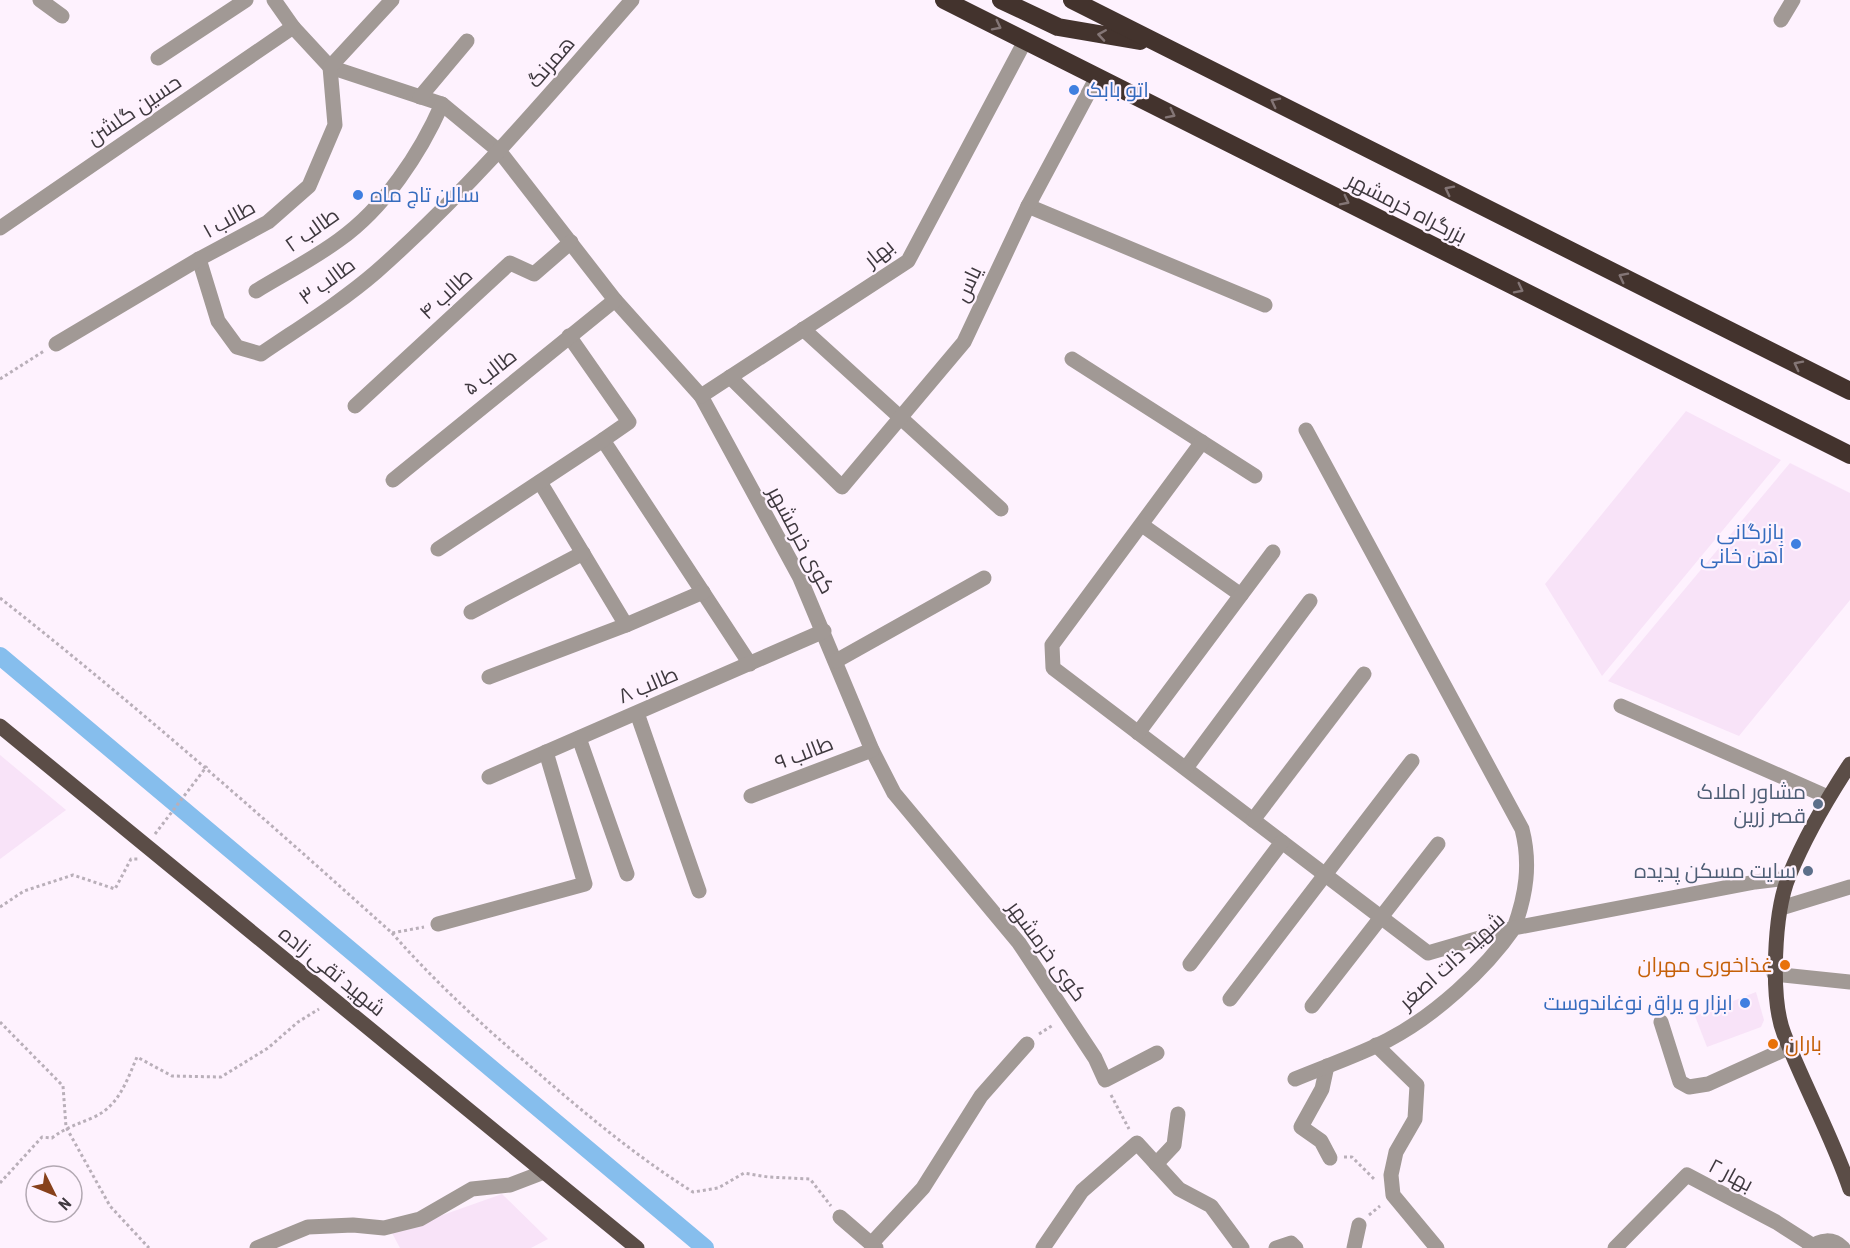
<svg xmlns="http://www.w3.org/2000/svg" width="1850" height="1248" font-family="'Roboto Condensed',Cairo,sans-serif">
	<rect width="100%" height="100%" fill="#fef2fe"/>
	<g fill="#f8e3f8">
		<polygon points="1686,411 1781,460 1602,676 1545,584"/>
		<polygon points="1790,463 1850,493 1850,600 1739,736 1608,681"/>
		<polygon points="0,755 66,810 0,859"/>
		<polygon points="1756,992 1764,1020 1761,1027 1707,1047 1695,1016"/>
		<polygon points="502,1194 548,1239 531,1248 400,1248 392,1233"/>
	</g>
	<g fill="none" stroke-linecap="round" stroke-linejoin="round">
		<polyline stroke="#86beed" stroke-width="18" points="0,656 705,1248"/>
		<g stroke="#b9afb9" stroke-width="3" stroke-dasharray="3 3" stroke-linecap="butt">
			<polyline points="0,379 44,351"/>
			<path d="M0 598C136 705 264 818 392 933L424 927"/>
			<polyline points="155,834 207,766"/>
			<polyline points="0,907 24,891 73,875 115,889 131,859 138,859"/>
			<path d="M392 933C435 982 481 1024 530 1066 582 1111 634 1155 693 1192L718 1188 744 1173 768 1177 810 1179 831 1206"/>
			<polyline points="0,1022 63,1086 66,1127 110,1206 149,1248"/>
			<polyline points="1039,1034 1053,1025"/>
			<polyline points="1111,1095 1129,1129"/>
			<polyline points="1344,1157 1352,1157 1376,1181"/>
			<path d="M0 1183 42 1137 52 1138C66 1127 79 1124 94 1117 119 1106 127 1080 137 1057L172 1076 221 1077 268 1048 298 1022 319 1009"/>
			<polyline points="1369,1215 1380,1206"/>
		</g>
		<g stroke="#a19995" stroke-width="15">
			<polyline points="40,0 62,16"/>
			<polyline points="274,0 293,27 330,67 442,104 500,152 615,300 701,396 800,578 872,750 894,793 1019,943 1095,1058 1105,1080 1157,1053"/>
			<polyline points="1781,20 1793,0"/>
			<polyline points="158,58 246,0"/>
			<polyline points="420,97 467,41"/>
			<polyline points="1028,206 1265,305"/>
			<polyline points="0,228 293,27"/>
			<path d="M199 259 218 321 237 347 261 354C299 328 340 303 376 272 470 189 550 94 632 0"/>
			<path d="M256 291C284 274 313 259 339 240 384 208 420 154 442 104"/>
			<polyline points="803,329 1001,509"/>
			<polyline points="569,336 629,422 603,440 750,664"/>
			<polyline points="56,344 199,259 268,222 309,186 335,125 330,67 392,0"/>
			<polyline points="1072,359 1255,476"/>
			<polyline points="730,377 842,487 964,342 1028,206 1097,77"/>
			<polyline points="701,396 908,261 1025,41"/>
			<polyline points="355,406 510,263 534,274 571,242"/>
			<path d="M1202 442 1052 645 1053 668 1428 953 1514 928C1526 895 1531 864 1522 829L1306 430"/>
			<polyline points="393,480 615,300"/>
			<polyline points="540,482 626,625"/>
			<polyline points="1142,525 1241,595"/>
			<polyline points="438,549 603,440"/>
			<polyline points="471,612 583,553"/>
			<polyline points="836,661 984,578"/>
			<polyline points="489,677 626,625 703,592"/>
			<polyline points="1621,706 1828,797"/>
			<polyline points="637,713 699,891"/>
			<polyline points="1138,733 1273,552"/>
			<polyline points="579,738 627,874"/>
			<polyline points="1186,768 1310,601"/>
			<polyline points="489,777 824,631"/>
			<polyline points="751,796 872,750"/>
			<polyline points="1253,820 1364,674"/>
			<polyline points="1781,908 1850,887"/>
			<polyline points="438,924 585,884 546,752"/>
			<polyline points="1190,964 1282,842"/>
			<polyline points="1774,974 1850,982"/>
			<polyline points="1230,999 1412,761"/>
			<polyline points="1312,1006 1438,844"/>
			<polyline points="1661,1022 1680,1082 1689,1087 1708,1084 1790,1047"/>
			<polyline points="1376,1045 1417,1085 1415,1119 1396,1152 1391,1175 1393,1195 1437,1248"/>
			<polyline points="1327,1066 1322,1089 1301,1127 1321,1141 1330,1158"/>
			<path d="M1295 1079C1326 1066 1359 1055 1388 1040 1434 1016 1485 970 1514 928L1755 882 1788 878"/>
			<polyline points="1156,1164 1174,1145 1178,1114"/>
			<polyline points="840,1217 876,1248"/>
			<polyline points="871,1244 923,1188 981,1096 1027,1044"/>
			<polyline points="257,1248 308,1227 353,1225 384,1228 420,1219 472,1189 510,1185 544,1172"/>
			<polyline points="1043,1248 1082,1191 1137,1143 1179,1189 1211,1206 1242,1248"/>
			<polyline points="1276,1248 1291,1243 1296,1248"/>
			<polyline points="1354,1248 1359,1225"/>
			<polyline points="1615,1248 1687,1175 1776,1222 1812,1245"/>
			<path d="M1810 1248C1820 1239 1833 1238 1843 1248"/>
		</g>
		<g stroke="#5b4d47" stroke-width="15">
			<polyline points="0,726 637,1248"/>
			<path d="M1850 764C1827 799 1805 837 1789 876 1774 912 1770 998 1784 1034 1804 1086 1832 1136 1850 1189"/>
		</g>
		<g stroke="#43332d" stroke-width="18">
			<polyline points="944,0 1850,455"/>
			<polyline points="1001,0 1058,27 1140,41"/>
			<polyline points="1072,0 1850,391"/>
		</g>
	</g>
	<defs><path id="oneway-chevron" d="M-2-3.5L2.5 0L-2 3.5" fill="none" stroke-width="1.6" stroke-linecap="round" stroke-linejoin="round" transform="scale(1.5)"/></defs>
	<g stroke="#847676">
		<use href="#oneway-chevron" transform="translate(997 26) rotate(27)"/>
		<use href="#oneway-chevron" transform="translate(1102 35) rotate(-171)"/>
		<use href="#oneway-chevron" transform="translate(1275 102) rotate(-153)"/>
		<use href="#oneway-chevron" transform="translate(1171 114) rotate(27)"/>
		<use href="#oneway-chevron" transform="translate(1449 190) rotate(-153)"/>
		<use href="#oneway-chevron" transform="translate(1345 201) rotate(27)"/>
		<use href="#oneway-chevron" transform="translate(1623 277) rotate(-153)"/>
		<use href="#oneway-chevron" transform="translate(1519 289) rotate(27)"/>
		<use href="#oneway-chevron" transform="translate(1798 365) rotate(-153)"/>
	</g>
	<g fill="#3f7fe0" stroke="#fef2fe" stroke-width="2">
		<circle cx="1074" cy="90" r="6"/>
		<circle cx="358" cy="195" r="6"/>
		<circle cx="1796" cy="544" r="6"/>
		<circle cx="1745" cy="1003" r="6"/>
	</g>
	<g fill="#5c6f8a" stroke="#fef2fe" stroke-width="2">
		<circle cx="1818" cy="804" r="6"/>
		<circle cx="1808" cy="871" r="6"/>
	</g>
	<g fill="#e8710a" stroke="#fef2fe" stroke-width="2">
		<circle cx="1785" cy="965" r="6"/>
		<circle cx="1773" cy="1044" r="6"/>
	</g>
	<g text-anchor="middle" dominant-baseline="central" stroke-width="4.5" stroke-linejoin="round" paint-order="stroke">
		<g font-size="21" fill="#3f393f" stroke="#fef2fe">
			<text transform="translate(551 62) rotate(-49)">همرنگ</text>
			<text transform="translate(134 110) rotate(-34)">حسین گلشن</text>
			<text transform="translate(1407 208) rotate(27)">بزرگراه خرمشهر</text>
			<text transform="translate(229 219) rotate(-29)">طالب ۱</text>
			<text transform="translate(312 230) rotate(-35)">طالب ۲</text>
			<text transform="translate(879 253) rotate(-39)">بهار</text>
			<text transform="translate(327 281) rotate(-36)">طالب ۳</text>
			<text transform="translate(968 284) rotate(-65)">یاس</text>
			<text transform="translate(446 294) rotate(-43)">طالب ۴</text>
			<text transform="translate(490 372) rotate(-38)">طالب ۵</text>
			<text transform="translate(801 540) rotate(62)">کوی خرمشهر</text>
			<text transform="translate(648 685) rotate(-23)">طالب ۸</text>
			<text transform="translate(804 753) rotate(-21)">طالب ۹</text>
			<text transform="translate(1047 951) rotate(54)">کوی خرمشهر</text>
			<text transform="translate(1452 961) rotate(-42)">شهید ذات اصغر</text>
			<text transform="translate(332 971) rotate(39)">شهید تقی زاده</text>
			<text transform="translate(1731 1175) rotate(28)">بهار ۲</text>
		</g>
		<g font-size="21" fill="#366cbe" stroke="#fef2fe" text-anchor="start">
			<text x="1086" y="90">اتو بابک</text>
			<text x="370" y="195">سالن تاج ماه</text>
			<text x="1784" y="532" text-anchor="end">بازرگانی<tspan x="1784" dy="24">آهن خانی</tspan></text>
			<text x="1733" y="1003" text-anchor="end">ابزار و یراق نوغاندوست</text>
		</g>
		<g font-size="21" fill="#4e5e75" stroke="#fef2fe" text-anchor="end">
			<text x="1806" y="792">مشاور املاک<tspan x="1806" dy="24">قصر زرین</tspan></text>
			<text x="1796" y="871">سایت مسکن پدیده</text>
		</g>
		<g font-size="21" fill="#c56008" stroke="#fef2fe" text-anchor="end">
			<text x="1773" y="965">غذاخوری مهران</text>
			<text x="1785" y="1044" text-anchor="start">باران</text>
		</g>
	</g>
	<g transform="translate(54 1194) rotate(133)"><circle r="28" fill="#fef2fe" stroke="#b2a8b2" stroke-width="1.5"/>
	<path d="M0-4.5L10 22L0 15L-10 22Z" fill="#87411b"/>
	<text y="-9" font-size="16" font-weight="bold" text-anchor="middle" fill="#3f393f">N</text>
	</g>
</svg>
